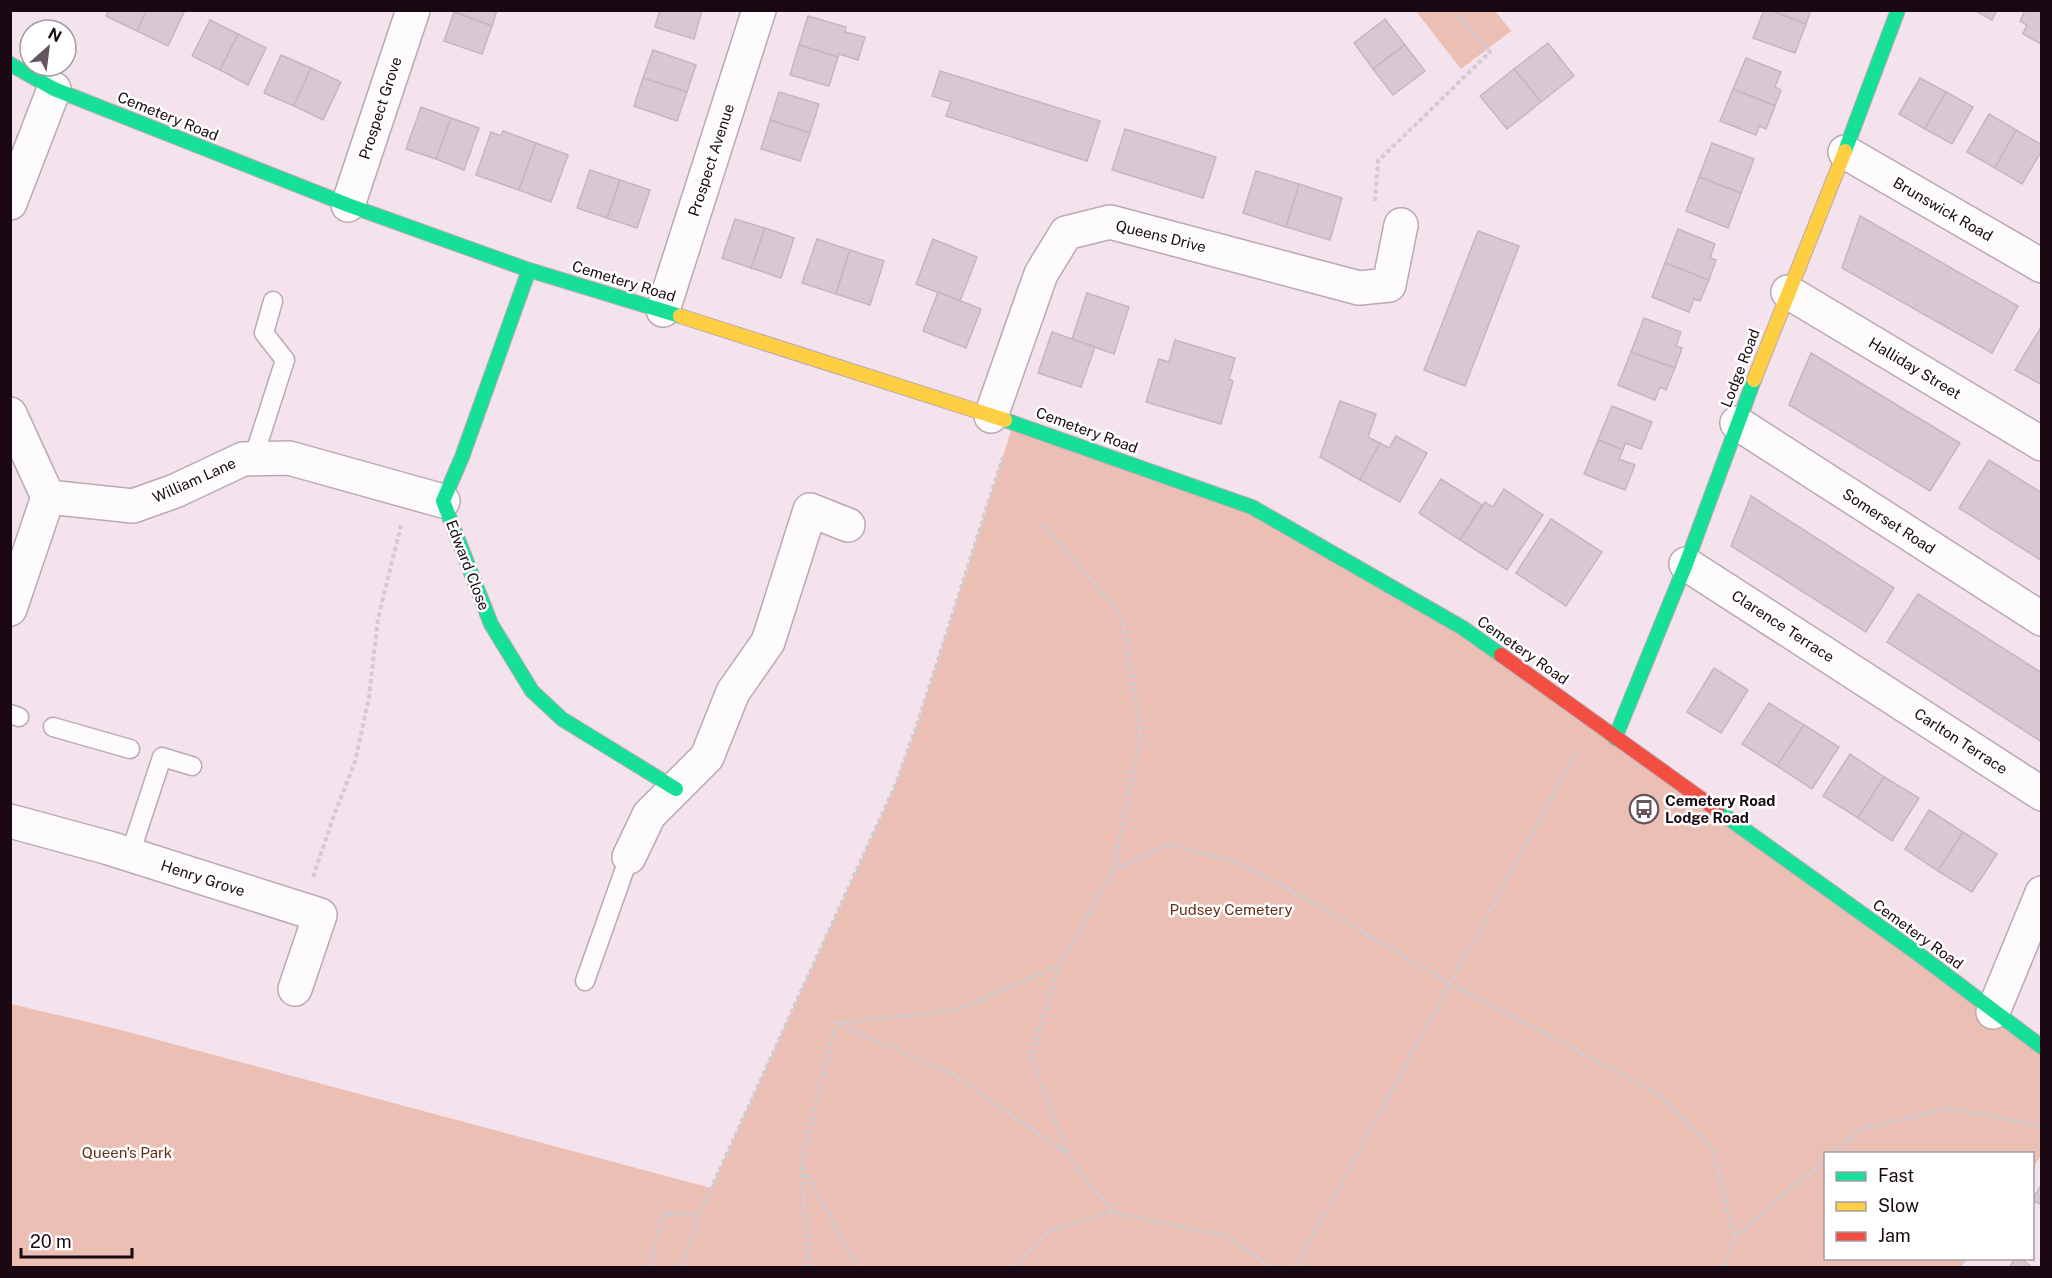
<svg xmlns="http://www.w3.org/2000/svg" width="2052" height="1278" font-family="'Public Sans',sans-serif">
	<rect width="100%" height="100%" fill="#f4e2ec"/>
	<g fill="#ecbfb4">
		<polygon points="1416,11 1495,11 1511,31 1461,69"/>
		<polygon points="1014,422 1252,507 1463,628 2041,1047 2041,1155 2033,1168 2032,1154 1826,1154 1826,1258 1967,1259 1961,1267 11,1268 11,1004 117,1029 711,1188 895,786 918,722"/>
	</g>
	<g fill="#d9c7d1" stroke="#c7b6bf" stroke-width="1.5">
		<polygon points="108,10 147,10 137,31 106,16"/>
		<polygon points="147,10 185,10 168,46 137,31"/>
		<polygon points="455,10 497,10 492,26 454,12"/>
		<polygon points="660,10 702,10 694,39 655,27"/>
		<polygon points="1764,10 1770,10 1806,24 1795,53 1753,38"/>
		<polygon points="1770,10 1811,10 1806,24"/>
		<polygon points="1974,10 1997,10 1992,20"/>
		<polygon points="2025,10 2042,10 2041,44 2023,34 2027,25 2020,21"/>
		<polygon points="454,12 492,26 482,54 444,41"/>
		<polygon points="808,16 846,27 845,32 865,37 858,60 839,54 838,57 799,45"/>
		<polygon points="1385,19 1405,45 1373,69 1354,43"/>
		<polygon points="210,20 238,34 220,70 192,56"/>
		<polygon points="238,34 266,48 248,85 220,70"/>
		<polygon points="1548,43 1574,76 1541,102 1514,69"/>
		<polygon points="799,45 838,57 829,86 790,75"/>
		<polygon points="1405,45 1425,71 1393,95 1373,69"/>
		<polygon points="653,50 696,65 687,92 643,78"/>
		<polygon points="281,55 311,68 294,106 264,93"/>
		<polygon points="1746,58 1781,72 1775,87 1781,90 1775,106 1733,89"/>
		<polygon points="311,68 341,82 323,120 294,106"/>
		<polygon points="1514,69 1541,102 1507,129 1480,96"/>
		<polygon points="940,71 1100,121 1087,161 946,116 951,102 932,96"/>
		<polygon points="643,78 687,92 677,121 634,106"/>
		<polygon points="1920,78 1946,92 1925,129 1899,114"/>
		<polygon points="1733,89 1775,106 1766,129 1759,126 1756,135 1720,121"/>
		<polygon points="779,92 819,104 810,133 770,120"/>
		<polygon points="1946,92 1973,107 1952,144 1925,129"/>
		<polygon points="421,107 451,118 436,159 406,149"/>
		<polygon points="1989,114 2016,130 1995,168 1967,152"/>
		<polygon points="451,118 479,128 464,170 436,159"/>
		<polygon points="770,120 810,133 800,161 761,149"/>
		<polygon points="1125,129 1216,157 1203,198 1112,170"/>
		<polygon points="2016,130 2042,145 2042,150 2022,184 1995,168"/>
		<polygon points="503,131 536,143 519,190 476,175 491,132 501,136"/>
		<polygon points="536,143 568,155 551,202 519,190"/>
		<polygon points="1712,143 1754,159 1741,193 1699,177"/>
		<polygon points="590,170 620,180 607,218 577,208"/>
		<polygon points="1256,171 1299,184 1286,227 1243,213"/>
		<polygon points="1699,177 1741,193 1728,228 1686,211"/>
		<polygon points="620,180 650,190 637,228 607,218"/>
		<polygon points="1299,184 1342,198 1330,240 1286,227"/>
		<polygon points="1860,216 2018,306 1992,353 1842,268"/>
		<polygon points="735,219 765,228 751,268 722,258"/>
		<polygon points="765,228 794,238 781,278 751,268"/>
		<polygon points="1678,229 1715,244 1710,258 1716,260 1709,280 1665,263"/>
		<polygon points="1478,231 1519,246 1465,386 1424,370"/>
		<polygon points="817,239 850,250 836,294 802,283"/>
		<polygon points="933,239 977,257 960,301 916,284"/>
		<polygon points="850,250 884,261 870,305 836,294"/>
		<polygon points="1665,263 1709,280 1700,301 1694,299 1689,312 1652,297"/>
		<polygon points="938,292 981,309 966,348 923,331"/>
		<polygon points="1087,293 1129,307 1114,354 1072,339"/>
		<polygon points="1644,318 1681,332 1676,346 1682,348 1675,368 1631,352"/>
		<polygon points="2042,326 2042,385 2015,370"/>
		<polygon points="1052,332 1095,347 1081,387 1038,373"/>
		<polygon points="1175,340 1235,358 1229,379 1233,381 1221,424 1146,402 1159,359 1169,362"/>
		<polygon points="1631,352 1675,368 1666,390 1660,387 1655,400 1618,385"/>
		<polygon points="1811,353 1960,443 1930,491 1789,405"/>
		<polygon points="1340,401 1376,414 1368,437 1380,443 1360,480 1320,457"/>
		<polygon points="1612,406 1652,422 1641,449 1625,443 1623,450 1598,440"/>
		<polygon points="1396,436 1427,453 1400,502 1360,480 1380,443 1389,448"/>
		<polygon points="1598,440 1623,450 1619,459 1635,465 1625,490 1584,474"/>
		<polygon points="1989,460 2042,493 2042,561 1959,508"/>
		<polygon points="1441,479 1482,505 1460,540 1419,513"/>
		<polygon points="1504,489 1543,515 1507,570 1460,540 1485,502 1493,507"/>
		<polygon points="1751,496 1894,588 1866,632 1731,546"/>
		<polygon points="1551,519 1602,552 1566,606 1516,573"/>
		<polygon points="1918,594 2042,673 2042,742 1887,642"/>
		<polygon points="1714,668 1748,690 1721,733 1687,712"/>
		<polygon points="1769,703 1804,725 1777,766 1742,744"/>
		<polygon points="1804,725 1839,747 1812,789 1777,766"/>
		<polygon points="1850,754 1884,777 1858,818 1823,796"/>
		<polygon points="1884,777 1919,798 1892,841 1858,818"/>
		<polygon points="1929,810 1963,832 1938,871 1905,849"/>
		<polygon points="1963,832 1997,854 1972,892 1938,871"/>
		<polygon points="2042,1184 2042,1205 2032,1200"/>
		<polygon points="2015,1258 2020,1258 2033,1268 2009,1268"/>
	</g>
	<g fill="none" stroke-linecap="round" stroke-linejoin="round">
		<g stroke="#baa9b3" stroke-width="21">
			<g id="lane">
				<polyline points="253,459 285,360 264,333 273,301"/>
				<polyline points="10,714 19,717"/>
				<polyline points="53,727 130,749"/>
				<polyline points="130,854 162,757 192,766"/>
				<polyline points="585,981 629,857"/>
			</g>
		</g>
		<g stroke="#baa9b3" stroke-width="36">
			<g id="street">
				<polyline points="1845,152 2042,266"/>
				<polyline points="10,203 54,89"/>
				<polyline points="348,205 413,10"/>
				<polyline points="1788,292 2042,444"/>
				<polyline points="663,310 759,10"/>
				<polyline points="10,414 48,497 10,609"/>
				<polyline points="991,416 1041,274 1066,233 1110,222 1359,288 1389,285 1401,225"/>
				<polyline points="1737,423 2042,619"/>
				<polyline points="48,497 133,506 175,491 243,459 289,458 443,501"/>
				<polyline points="1686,564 2042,794"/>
				<polyline points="10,821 109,848 320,915 295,989"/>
				<polyline points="629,857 649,815 707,757 733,692 768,642 810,510 848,525"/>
				<polyline points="1993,1012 2042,893"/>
			</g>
		</g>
		<g stroke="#baa9b3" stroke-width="16">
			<g id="fast">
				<polyline points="10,64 54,89 348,205 529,270 680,316"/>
				<polyline points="1845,151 1898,10"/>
				<polyline points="529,270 462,457 443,501 491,624 532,691 562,719 676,789"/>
				<polyline points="1005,420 1252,507 1463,628 1501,655"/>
				<polyline points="1615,738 1686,564 1754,380"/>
				<polyline points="1717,810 1917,953 2042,1047"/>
			</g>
		</g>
		<g stroke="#baa9b3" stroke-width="16">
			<g id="slow">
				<polyline points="680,316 1005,420"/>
				<polyline points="1754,380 1845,151"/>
			</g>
		</g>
		<g stroke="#baa9b3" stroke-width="16">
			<polyline id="jam" points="1501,655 1717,810"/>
		</g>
		<g stroke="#d2cccf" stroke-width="4" stroke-dasharray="4.5 3" stroke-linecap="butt">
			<polyline points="1375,201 1378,161 1490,52 1454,10"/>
			<polyline points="1043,524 1122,616 1141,734 1113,870"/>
			<polyline points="313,877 334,815 355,762 369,697 378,619 401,525"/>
			<polyline points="836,1023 957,1010 1060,965"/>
			<polyline points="1832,1154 1858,1130 1948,1108 2042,1126"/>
			<polyline points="803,1167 858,1268"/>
			<polyline points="1112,1212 1068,1155 1031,1057 1060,965 1113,871 1168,844 1239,863 1323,908 1449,983 1657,1093 1712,1147 1734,1237"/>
			<polyline points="649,1268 663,1214 699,1215"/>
			<polyline points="682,1268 699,1215 895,786 918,722 1003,457"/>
			<polyline points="809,1268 801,1164 836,1023 956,1076 1068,1155"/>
			<polyline points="1013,1268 1049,1231 1112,1212 1227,1236 1272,1268"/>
			<polyline points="1295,1268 1576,753"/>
			<polyline points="1724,1268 1734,1237 1826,1159"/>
		</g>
		<use href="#lane" stroke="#fdfbfc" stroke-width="18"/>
		<use href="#street" stroke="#fdfbfc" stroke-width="33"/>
		<use href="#fast" stroke="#16e098" stroke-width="14"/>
		<use href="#slow" stroke="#ffcf43" stroke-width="14"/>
		<use href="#jam" stroke="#f24e42" stroke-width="14"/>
	</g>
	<defs>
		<g id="bus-ring" transform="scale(1.5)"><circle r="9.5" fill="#fff" stroke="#66555f" stroke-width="1.5"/><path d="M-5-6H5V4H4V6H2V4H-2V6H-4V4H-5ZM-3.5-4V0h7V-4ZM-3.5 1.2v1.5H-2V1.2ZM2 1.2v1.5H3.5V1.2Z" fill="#66555f"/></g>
	</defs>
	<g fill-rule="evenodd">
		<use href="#bus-ring" x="1644" y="809"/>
	</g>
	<g text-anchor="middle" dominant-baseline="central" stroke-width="5" stroke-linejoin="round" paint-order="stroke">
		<g font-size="15" fill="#1a0913" stroke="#fff">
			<text transform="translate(380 108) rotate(-72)">Prospect Grove</text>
			<text transform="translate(168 116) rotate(22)">Cemetery Road</text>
			<text transform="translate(711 160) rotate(-72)">Prospect Avenue</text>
			<text transform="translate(1943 209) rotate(30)">Brunswick Road</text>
			<text transform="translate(1161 236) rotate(14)">Queens Drive</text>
			<text transform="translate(624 281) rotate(17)">Cemetery Road</text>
			<text transform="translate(1740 368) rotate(-69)">Lodge Road</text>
			<text transform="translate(1915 368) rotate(31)">Halliday Street</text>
			<text transform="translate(1087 430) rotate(20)">Cemetery Road</text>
			<text transform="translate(194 480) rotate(-24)">William Lane</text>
			<text transform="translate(1889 521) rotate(33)">Somerset Road</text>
			<text transform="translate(468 565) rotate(69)">Edward Close</text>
			<text transform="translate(1783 626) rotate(33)">Clarence Terrace</text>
			<text transform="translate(1523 650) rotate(35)">Cemetery Road</text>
			<text transform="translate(1961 741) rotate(33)">Carlton Terrace</text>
			<text transform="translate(203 878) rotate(18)">Henry Grove</text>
			<text transform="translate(1918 934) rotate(36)">Cemetery Road</text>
		</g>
		<g font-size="15" font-weight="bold" fill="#1a0913" stroke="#fff" text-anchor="start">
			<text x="1665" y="800">Cemetery Road<tspan x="1665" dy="17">Lodge Road</tspan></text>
		</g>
		<g font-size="15" fill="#642e16" stroke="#fff">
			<text x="1231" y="909">Pudsey Cemetery</text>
			<text x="127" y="1152">Queen's Park</text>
		</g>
	</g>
	<rect width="2052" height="1278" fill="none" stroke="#1a0913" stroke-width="24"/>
	<rect x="1824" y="1152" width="210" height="108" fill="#ffffff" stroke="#a39da1" stroke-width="1.5"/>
	<rect x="1836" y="1172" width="30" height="9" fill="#16e098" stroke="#a39da1" stroke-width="1.5"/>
	<text x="1878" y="1182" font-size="18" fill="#1a0913">Fast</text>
	<rect x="1836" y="1202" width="30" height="9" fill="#ffcf43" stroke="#a39da1" stroke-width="1.5"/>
	<text x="1878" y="1212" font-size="18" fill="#1a0913">Slow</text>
	<rect x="1836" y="1232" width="30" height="9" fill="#f24e42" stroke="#a39da1" stroke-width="1.5"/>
	<text x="1878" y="1242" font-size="18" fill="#1a0913">Jam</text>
	<g transform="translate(48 48) rotate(28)"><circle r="28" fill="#ffffff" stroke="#a39da1" stroke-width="1.5"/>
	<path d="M0-4.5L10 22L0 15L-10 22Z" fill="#66555f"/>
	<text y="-9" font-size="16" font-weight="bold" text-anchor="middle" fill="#1a0913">N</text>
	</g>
	<path d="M21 1248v9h111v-9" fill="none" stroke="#1a0913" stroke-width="3"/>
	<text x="30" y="1248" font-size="18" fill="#1a0913" stroke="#ffffff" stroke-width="4.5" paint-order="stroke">20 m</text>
</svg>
